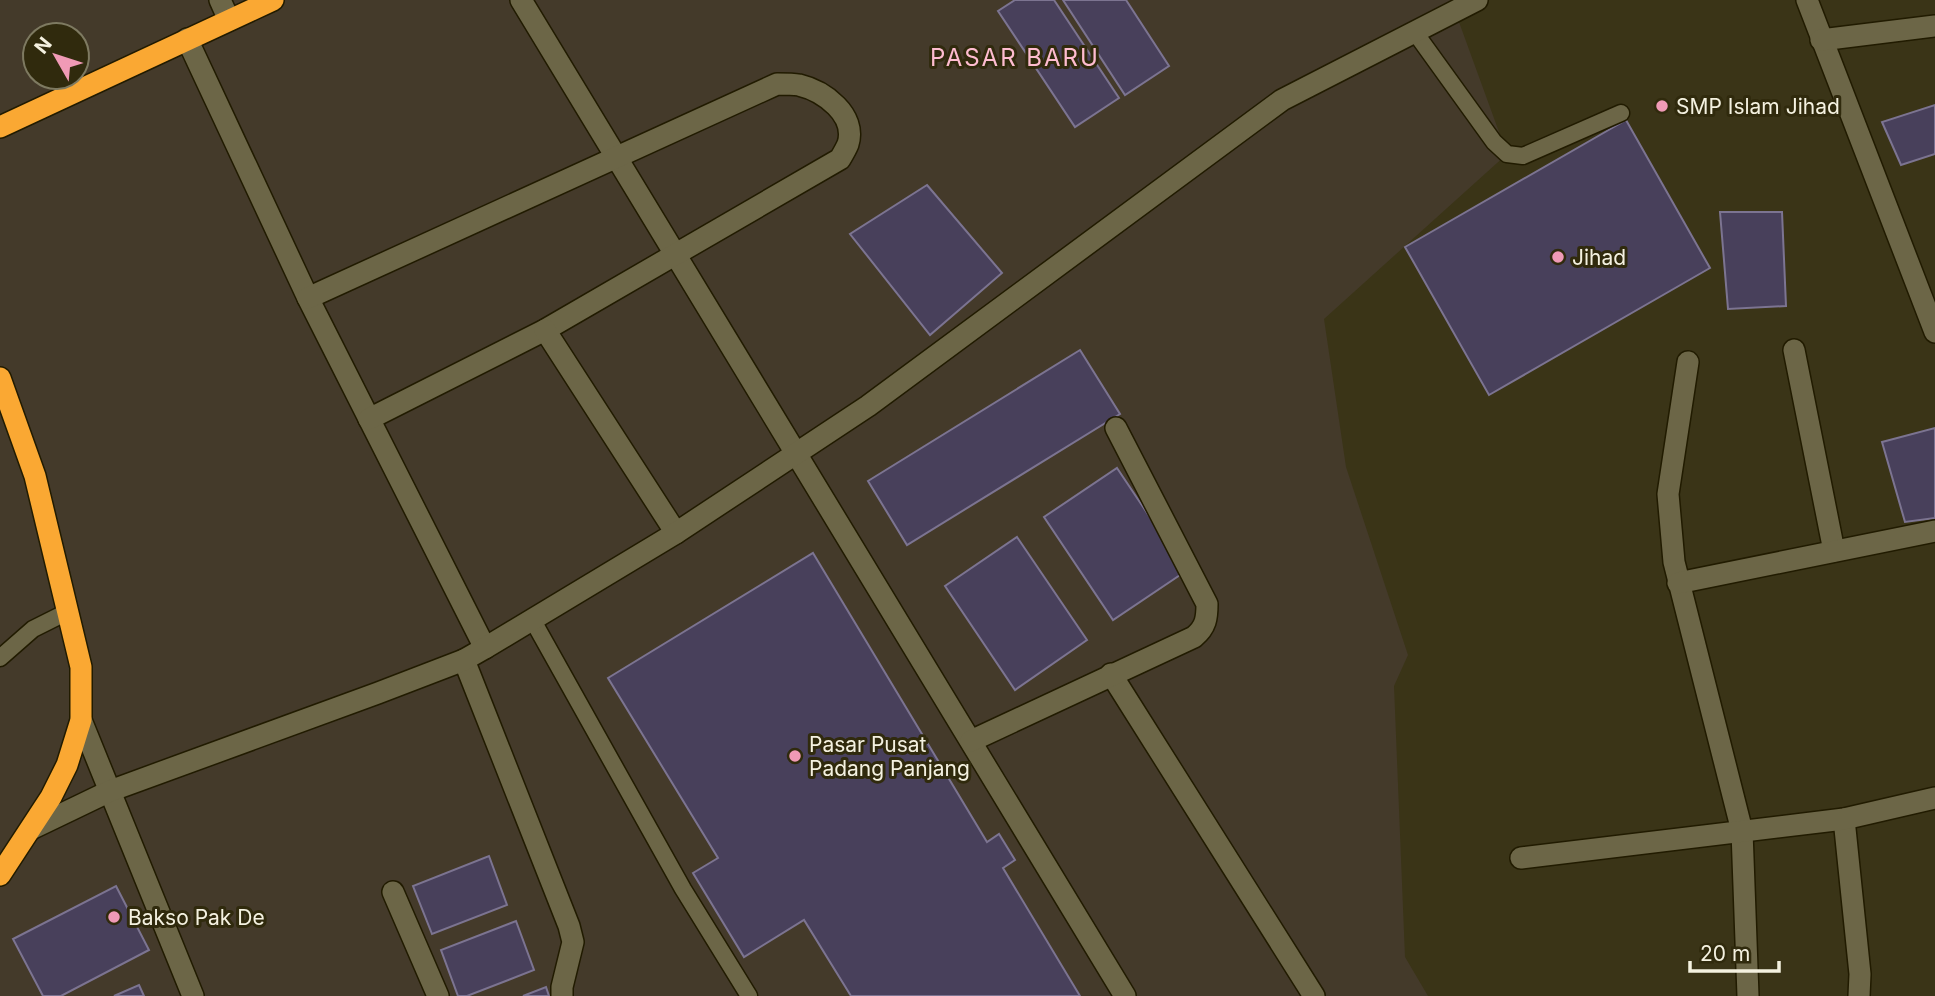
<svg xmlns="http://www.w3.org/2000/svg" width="1935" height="996" font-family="Inter,sans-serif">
	<rect width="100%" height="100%" fill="#3a3417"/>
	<path fill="#443a2a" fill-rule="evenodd" d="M0 0H1451L1507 154 1324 319 1346 467 1408 655 1394 686 1405 957 1428 996H0ZM35 35H77V77H35Z"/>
	<g fill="#48405b" stroke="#7c7491" stroke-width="2">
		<polygon points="1015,0 1054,0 1119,98 1075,127 998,11"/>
		<polygon points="1063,0 1126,0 1169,66 1125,95"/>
		<polygon points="1935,105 1935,154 1901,165 1882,122"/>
		<polygon points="1626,120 1710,268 1489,395 1405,247"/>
		<polygon points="927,185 1002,273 930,335 850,234"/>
		<polygon points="1720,212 1782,212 1786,306 1728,309"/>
		<polygon points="1080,350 1120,414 907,545 868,481"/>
		<polygon points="1935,428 1935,518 1905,522 1882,442"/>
		<polygon points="1117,468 1186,571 1113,620 1044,517"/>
		<polygon points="1017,537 1087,640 1015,690 945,586"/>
		<polygon points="813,553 987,842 999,834 1015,860 1003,868 1080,996 851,996 804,920 744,957 693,873 718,858 608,678"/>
		<polygon points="489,856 507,905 432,934 413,886"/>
		<polygon points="116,886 149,950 61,996 43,996 13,939"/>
		<polygon points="516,921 534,970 467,996 458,996 441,950"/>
		<polygon points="139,985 144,996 114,996"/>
		<polygon points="546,987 549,996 523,996"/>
	</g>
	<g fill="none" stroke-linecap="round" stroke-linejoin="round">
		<g stroke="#211b00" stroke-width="19">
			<g id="lane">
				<polyline points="1414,31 1494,142 1507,154 1523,156 1621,113"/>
				<polyline points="532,619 683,889 749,996"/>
				<polyline points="0,658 33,629 67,612"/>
			</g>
		</g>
		<g stroke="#211b00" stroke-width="24">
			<g id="street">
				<polyline points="521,0 1125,996"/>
				<polyline points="1807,0 1935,332"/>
				<polyline points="187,39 308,298 485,648"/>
				<polyline points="1821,40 1935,26"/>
				<path d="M308 298 777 84C784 84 793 84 799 85 824 91 857 115 848 144 846 149 843 154 840 159L545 330 369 419"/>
				<polyline points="545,330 676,533"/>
				<polyline points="1794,350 1834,551"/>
				<polyline points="1688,362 1668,494 1674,562 1742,831 1748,996"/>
				<polyline points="1678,583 1935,531"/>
				<polyline points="464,660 569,926 573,942 562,987 562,996"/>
				<polyline points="1111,674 1314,996"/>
				<polyline points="81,720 193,996"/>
				<path d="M971 741 1194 637C1206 627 1207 618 1207 604L1116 428"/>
				<polyline points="1844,819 1860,974 1859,996"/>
				<polyline points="31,829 110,791 378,693 464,660 485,648 676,533 868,406 1282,100 1477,0"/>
				<polyline points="1521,858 1844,819 1935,798"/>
				<polyline points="393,892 438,996"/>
			</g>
		</g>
		<g stroke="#211b00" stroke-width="24">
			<polyline id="secondary" points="220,0 229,20"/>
		</g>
		<g stroke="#211b00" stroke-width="24">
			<g id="highway">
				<polyline points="0,127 273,0"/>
				<polyline points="0,378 35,476 81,667 81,720 67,765 51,797 0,875"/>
			</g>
		</g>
		<use href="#lane" stroke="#6c6647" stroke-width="16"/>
		<use href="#street" stroke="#6c6647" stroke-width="21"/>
		<use href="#secondary" stroke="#6c6647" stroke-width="21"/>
		<use href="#highway" stroke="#faa833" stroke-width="21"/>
	</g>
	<g fill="#f09ab6" stroke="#302a0d" stroke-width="2.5">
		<circle cx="1662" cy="106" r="7"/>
		<circle cx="1558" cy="257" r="7"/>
		<circle cx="795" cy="756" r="7"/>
		<circle cx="114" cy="917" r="7"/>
	</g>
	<g text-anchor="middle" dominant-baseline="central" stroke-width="6" stroke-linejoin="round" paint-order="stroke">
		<g font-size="21" fill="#f4f1e0" stroke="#302a0d" text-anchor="start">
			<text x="1676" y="106">SMP Islam Jihad</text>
			<text x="1572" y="257">Jihad</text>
			<text x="809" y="744">Pasar Pusat<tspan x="809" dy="24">Padang Panjang</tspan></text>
			<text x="128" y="917">Bakso Pak De</text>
		</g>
		<g font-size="24" letter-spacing="2" fill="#febcd0" stroke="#302a0d">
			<text x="1015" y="57">PASAR BARU</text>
		</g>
	</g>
	<g transform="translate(56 56) rotate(309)"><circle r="33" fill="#302a0d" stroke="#7e7a61" stroke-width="2"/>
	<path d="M0-5L12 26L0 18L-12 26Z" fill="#f09ab6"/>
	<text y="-10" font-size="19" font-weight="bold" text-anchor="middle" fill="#f4f1e0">N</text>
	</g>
	<path d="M1690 961v10h89v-10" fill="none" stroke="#f4f1e0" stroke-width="3.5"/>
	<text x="1700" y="961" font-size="21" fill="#f4f1e0" stroke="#302a0d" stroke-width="5" paint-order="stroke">20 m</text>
</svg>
